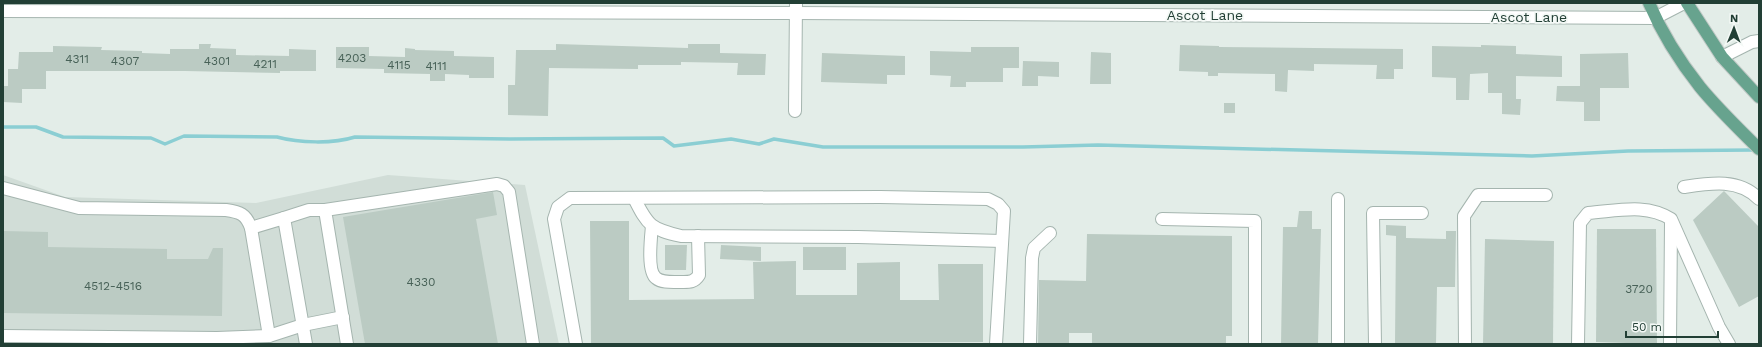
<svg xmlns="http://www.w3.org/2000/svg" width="1762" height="347" font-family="'Work Sans',sans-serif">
	<rect width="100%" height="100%" fill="#e3ede8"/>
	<polygon fill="#d1ddd7" points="3,175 65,197 256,203 388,175 525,185 559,344 3,344"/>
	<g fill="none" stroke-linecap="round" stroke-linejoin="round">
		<path stroke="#8bced3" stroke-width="3.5" d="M3 127H36L63 137 151 138 165 144 184 136 277 137C299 143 333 144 355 137L510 139 663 138 674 146 731 139 759 144 774 139 823 147H1023L1098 145 1532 156 1628 151 1755 150"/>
	</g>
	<g fill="#bbcbc3">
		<polygon points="199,44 211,44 210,48 236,49 236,55 289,56 289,49 316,50 316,71 280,71 280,73 185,71 46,71 46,89 22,89 22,103 3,102 3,86 8,86 8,69 18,69 19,52 53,52 53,46 102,47 101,50 142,51 142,53 170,54 170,49 199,49"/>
		<polygon points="556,44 688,48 688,44 720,44 720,53 766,54 765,75 737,75 738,63 681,62 681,65 638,65 638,69 549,68 548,116 508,115 508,85 515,85 516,50 556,50"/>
		<polygon points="1180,45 1219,46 1219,47 1403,49 1403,69 1394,69 1394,79 1376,79 1377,65 1314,64 1314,71 1288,70 1287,92 1275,91 1275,74 1218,73 1218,76 1208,76 1208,72 1179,71"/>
		<polygon points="1481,45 1516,46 1516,54 1562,56 1562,77 1516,76 1516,99 1521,99 1520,115 1502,114 1502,93 1488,93 1488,73 1470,74 1469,100 1456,100 1456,78 1432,77 1432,46 1481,47"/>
		<polygon points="336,47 369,47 369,56 405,57 405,48 415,49 415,50 454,51 454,56 494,57 494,78 469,78 469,75 445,74 445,81 430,81 430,74 384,73 384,69 336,68"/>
		<polygon points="971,47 1019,47 1019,68 1003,68 1003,82 966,82 966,87 950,87 951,76 930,75 930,51 971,52"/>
		<polygon points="1091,52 1111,53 1111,84 1090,84"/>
		<polygon points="822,53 905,56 905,75 887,75 887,84 821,82"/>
		<polygon points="1628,53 1629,88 1600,88 1600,121 1584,121 1584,102 1556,101 1557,86 1580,86 1580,54"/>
		<polygon points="1023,61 1059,62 1059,77 1038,76 1038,86 1022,86"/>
		<rect x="1224" y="103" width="11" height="10"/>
		<polygon points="1724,191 1759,227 1759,296 1739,307 1693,220"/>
		<polygon points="493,192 497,215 476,219 498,344 365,344 343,217"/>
		<polygon points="1299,211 1312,211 1312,229 1321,229 1318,344 1281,344 1283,227 1297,227"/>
		<polygon points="590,221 629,221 629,300 754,299 753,262 796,261 796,295 857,295 857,263 900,262 900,300 939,300 938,264 983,264 983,342 591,344"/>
		<polygon points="1386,225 1406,226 1406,238 1446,239 1446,231 1456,231 1455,287 1437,287 1436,344 1395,344 1396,236 1386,235"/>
		<polygon points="1597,229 1656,229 1657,344 1596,342"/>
		<polygon points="3,231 48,232 48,247 167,249 167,259 208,259 213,248 223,248 222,316 3,313"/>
		<polygon points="1087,234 1232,236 1232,336 1226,336 1226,344 1092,344 1092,333 1069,333 1069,344 1038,344 1039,280 1086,281"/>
		<polygon points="1485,239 1554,241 1553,344 1483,344"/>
		<polygon points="665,245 687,245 686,270 665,270"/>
		<polygon points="721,245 761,247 761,261 720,259"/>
		<rect x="803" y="247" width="43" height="23"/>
	</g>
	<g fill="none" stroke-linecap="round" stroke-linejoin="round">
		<g stroke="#a5b5af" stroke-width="14">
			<g id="minor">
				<polyline points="3,11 796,13 1655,18 1684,3"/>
				<polyline points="1722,57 1752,42 1759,41"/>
				<polyline points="795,111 796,3"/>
				<path d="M1684 187C1710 183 1739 178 1759 199"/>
				<path d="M3 188 79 208 226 210C240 212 246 214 251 228L269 336"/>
				<path d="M634 198C648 226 651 229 681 236L858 237 1002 241"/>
				<polyline points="284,218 309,210 325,210"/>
				<polyline points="1162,219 1255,221 1255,344"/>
				<path d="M652 226C651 237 647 271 656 278 662 283 672 282 680 282 688 282 694 283 699 275L698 236"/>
				<polyline points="251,228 284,218 306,344"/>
				<polyline points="3,336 217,338 269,336 303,325 343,317"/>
				<polyline points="347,344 325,210 497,184 504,186 509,192 533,344"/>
				<polyline points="576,344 554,219 558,207 570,198 880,197 988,199 998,204 1004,211 996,344"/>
				<polyline points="1030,344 1032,258 1034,248 1050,233"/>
				<polyline points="1338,344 1338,199"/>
				<polyline points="1375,344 1373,213 1422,213"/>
				<polyline points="1465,344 1464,216 1478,195 1546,195"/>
				<path d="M1578 344 1580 223 1588 213C1617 211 1646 203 1671 219L1719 327 1729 344"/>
				<polyline points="1670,344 1671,223"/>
			</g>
		</g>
		<g stroke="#c1c9c6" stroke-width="14">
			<g id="major">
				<path d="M1649 3C1661 31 1681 63 1700 87 1718 109 1739 129 1759 149"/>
				<polyline points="1687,3 1722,57 1759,97"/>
			</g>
		</g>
		<use href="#minor" stroke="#fff" stroke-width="12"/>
		<use href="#major" stroke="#67a38e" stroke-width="12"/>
	</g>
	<g text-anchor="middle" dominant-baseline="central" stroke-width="3.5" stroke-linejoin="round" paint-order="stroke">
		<g font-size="12" fill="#486258">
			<text x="352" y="58">4203</text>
			<text x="77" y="59">4311</text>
			<text x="125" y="61">4307</text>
			<text x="217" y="61">4301</text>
			<text x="265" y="64">4211</text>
			<text x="399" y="65">4115</text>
			<text x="436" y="66">4111</text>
			<text x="421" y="282">4330</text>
			<text x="113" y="286">4512-4516</text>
			<text x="1639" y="289">3720</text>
		</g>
		<g font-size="14" fill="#223f35" stroke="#f4f9f6">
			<text x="1205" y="15">Ascot Lane</text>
			<text x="1529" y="17">Ascot Lane</text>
		</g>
	</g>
	<rect width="1762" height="347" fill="none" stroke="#223f35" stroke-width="8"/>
	<g transform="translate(1734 28) rotate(1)" stroke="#f4f9f6" stroke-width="3" paint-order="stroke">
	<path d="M0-3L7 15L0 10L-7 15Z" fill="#223f35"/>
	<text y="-6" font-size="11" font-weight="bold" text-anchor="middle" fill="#223f35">N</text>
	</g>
	<path d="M1626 331v6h92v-6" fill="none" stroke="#223f35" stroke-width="2"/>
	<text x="1632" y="331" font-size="12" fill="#223f35" stroke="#f4f9f6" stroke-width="3" paint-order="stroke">50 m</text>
</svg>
